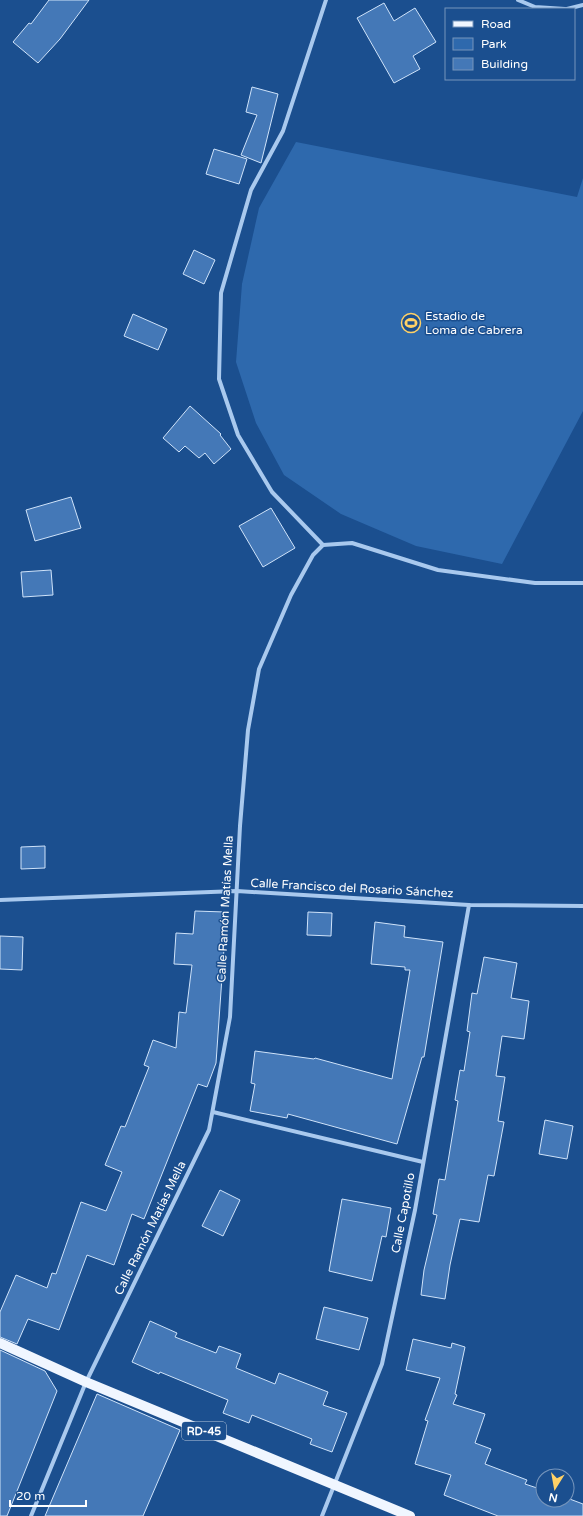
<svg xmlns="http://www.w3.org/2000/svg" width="583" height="1516" font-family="'Varela Round',sans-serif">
	<rect width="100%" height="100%" fill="#1b4f8f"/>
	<polygon fill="#2e69ad" points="296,142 577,197 583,178 583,411 502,564 416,546 341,514 284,475 256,423 236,362 242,284 259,208"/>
	<g fill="#4478b7" stroke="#cfe3fa">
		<polygon points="49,0 89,0 60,39 38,63 13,42 29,23 31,24"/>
		<polygon points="384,3 394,21 415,8 436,42 413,56 420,69 394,83 357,18"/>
		<polygon points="252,87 278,94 261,163 241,155 257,115 246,112"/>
		<polygon points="214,149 247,159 239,184 206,174"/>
		<polygon points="194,250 215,260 204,284 183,274"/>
		<polygon points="133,314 167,329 158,350 124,336"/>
		<polygon points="190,406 221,434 220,435 231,449 214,464 205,453 199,458 185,446 179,452 163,438"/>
		<polygon points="71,497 81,528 35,541 26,510"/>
		<polygon points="271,508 295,548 263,567 239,526"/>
		<polygon points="51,570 53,595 23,597 21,572"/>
		<polygon points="45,846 45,868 21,869 21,847"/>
		<polygon points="195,911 225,912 224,934 225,934 216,1063 207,1087 198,1084 144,1219 132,1214 114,1265 87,1255 59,1330 28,1319 17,1344 0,1337 0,1312 16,1275 47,1288 52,1273 56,1274 81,1202 106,1211 122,1172 105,1165 121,1126 125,1127 149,1067 144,1065 153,1040 176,1048 179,1012 186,1013 192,965 174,964 176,933 193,934"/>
		<polygon points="308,912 332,913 331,936 307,935"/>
		<polygon points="375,922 405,926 404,937 443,942 424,1057 422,1057 397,1144 288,1114 287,1118 250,1111 255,1084 251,1083 255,1051 314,1059 315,1058 392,1079 410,970 405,970 405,967 371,964"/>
		<polygon points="0,936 23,937 22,970 0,969"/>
		<polygon points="484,957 517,963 511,998 529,1001 524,1039 502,1036 496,1076 505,1077 498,1121 504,1122 494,1176 488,1175 479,1222 460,1219 450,1265 445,1299 421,1295 424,1270 437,1215 433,1214 439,1179 445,1180 458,1101 455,1100 460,1070 464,1071 470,1032 467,1031 472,993 477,994"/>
		<polygon points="545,1120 573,1126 567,1159 539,1154"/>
		<polygon points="220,1190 240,1200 223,1236 202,1226"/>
		<polygon points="342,1199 391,1208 386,1237 382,1236 372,1281 329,1271"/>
		<polygon points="324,1307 368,1318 359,1350 316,1339"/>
		<polygon points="150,1321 177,1333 175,1337 216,1353 219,1346 241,1354 236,1368 275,1384 279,1373 328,1392 323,1405 347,1413 332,1452 310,1444 312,1439 252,1415 249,1423 223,1413 228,1400 160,1372 159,1374 132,1362"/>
		<polygon points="413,1339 451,1348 452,1343 465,1347 455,1394 457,1395 453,1404 485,1414 475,1443 491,1449 485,1464 527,1480 525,1484 543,1490 543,1500 567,1500 567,1498 583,1504 583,1516 498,1516 444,1495 451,1475 415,1464 428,1421 425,1420 440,1378 406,1370"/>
		<polygon points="0,1350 45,1371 57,1391 7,1516 0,1516"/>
		<polygon points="97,1394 180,1430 143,1516 45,1516"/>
	</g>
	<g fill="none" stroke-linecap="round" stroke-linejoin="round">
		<g stroke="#a9c9ee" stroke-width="4">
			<polyline points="518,0 535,7 565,9"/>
			<polyline points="567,9 583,5"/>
			<polyline points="323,545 272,492 238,435 219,379 221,293 251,190 283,131 326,0"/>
			<polyline points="0,900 237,891 469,905 583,906"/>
			<polyline points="213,1112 423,1162"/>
			<polyline points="31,1516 86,1382 209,1130 230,1017 240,826 248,730 259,669 291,595 313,555 323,545 352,543 438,570 535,583 583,583"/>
			<polyline points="322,1516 382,1364 415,1210 469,905"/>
		</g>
		<polyline stroke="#f0f6ff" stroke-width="10" points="0,1343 86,1382 410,1516"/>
	</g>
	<defs>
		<g id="stadium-ring" transform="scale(1)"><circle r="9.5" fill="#1b4f8f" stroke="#ffd166" stroke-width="1.5"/><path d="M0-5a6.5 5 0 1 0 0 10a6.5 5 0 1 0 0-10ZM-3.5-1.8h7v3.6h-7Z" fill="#ffd166"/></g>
	</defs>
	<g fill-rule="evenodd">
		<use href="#stadium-ring" x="411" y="323"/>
	</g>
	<g text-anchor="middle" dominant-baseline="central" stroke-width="3" stroke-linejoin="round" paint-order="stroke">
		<rect fill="#1b4f8f" stroke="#bbcadd" stroke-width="1" x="182" y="1422" width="44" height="18" rx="3"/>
		<g font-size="11" font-weight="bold" fill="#fff">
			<text x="204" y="1431">RD-45</text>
		</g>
		<g font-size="12" fill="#fff" stroke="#1b4f8f" text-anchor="start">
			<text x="425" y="316">Estadio de<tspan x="425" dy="14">Loma de Cabrera</tspan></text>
		</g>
		<g font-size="12" fill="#fff" stroke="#1b4f8f">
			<text transform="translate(352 888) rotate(3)">Calle Francisco del Rosario Sánchez</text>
			<text transform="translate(225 909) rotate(-87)">Calle Ramón Matías Mella</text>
			<text transform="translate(403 1213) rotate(-79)">Calle Capotillo</text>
			<text transform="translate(150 1228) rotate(-64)">Calle Ramón Matías Mella</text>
		</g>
	</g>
	<rect x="445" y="8" width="130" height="72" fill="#1b4f8f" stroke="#7695bc"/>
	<rect x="453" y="21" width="20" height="6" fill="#f0f6ff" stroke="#7695bc"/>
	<text x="481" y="28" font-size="12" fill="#ffffff">Road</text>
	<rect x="453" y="38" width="20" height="12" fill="#2e69ad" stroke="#7695bc"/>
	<text x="481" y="48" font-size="12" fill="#ffffff">Park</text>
	<rect x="453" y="58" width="20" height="12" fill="#4478b7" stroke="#7695bc"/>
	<text x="481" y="68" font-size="12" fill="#ffffff">Building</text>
	<g transform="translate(555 1488) rotate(191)"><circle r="19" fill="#1b4f8f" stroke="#7695bc"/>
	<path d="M0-3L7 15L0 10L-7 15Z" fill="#ffd166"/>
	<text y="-6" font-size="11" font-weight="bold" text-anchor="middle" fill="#ffffff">N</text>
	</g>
	<path d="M10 1500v6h76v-6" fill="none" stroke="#ffffff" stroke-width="2"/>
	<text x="16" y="1500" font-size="12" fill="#ffffff" stroke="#1b4f8f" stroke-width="3" paint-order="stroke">20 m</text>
</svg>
